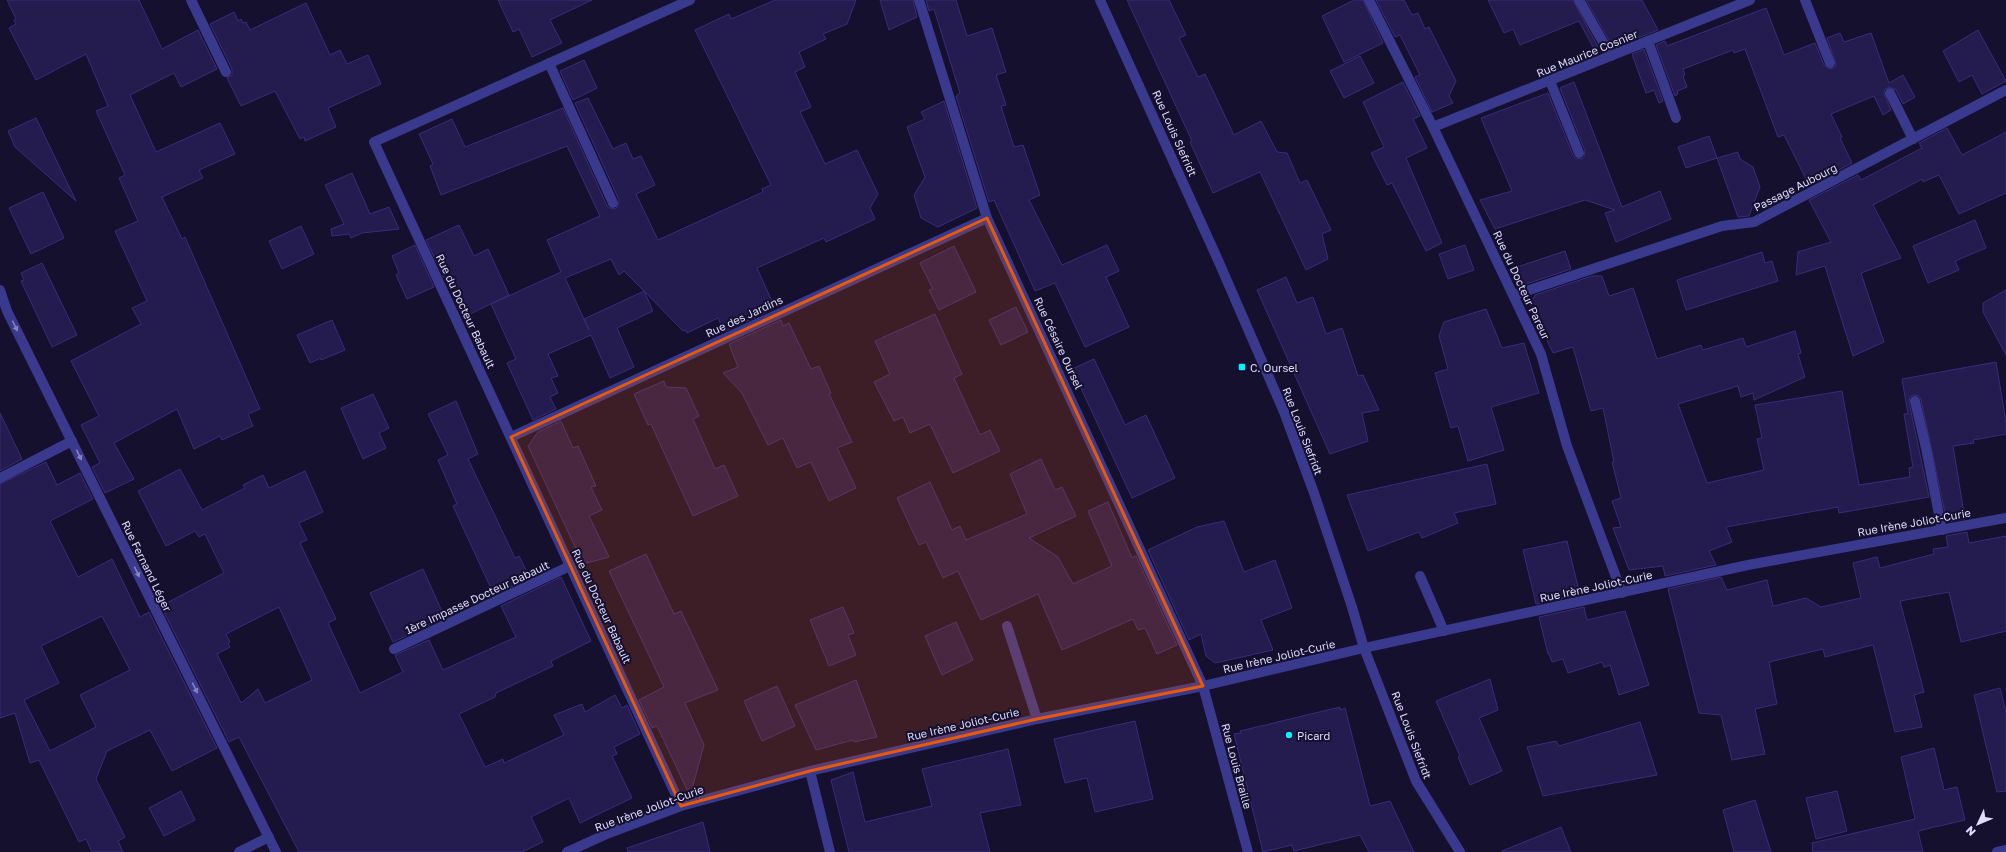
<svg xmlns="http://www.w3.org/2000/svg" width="2006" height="852" font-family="'Golos Text',sans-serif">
	<rect width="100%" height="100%" fill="#14102d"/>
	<g fill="#241b4f" stroke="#392c7c" fill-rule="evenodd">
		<polygon points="7,0 139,0 162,49 198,30 217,69 181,87 174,73 130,95 156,152 220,123 235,154 199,170 203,178 162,197 182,239 185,237 260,409 248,414 253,426 222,440 220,436 194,449 177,409 114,443 134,479 105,493 92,467 100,463 81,425 99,416 71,361 141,324 132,308 147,301 115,231 138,221 119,178 125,175 96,111 108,106 86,54 36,80 9,28 16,24 14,20 16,19"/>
		<polygon points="498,0 592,0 550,20 562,43 532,57 519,29 513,32"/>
		<path d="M775 0H856L847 24 823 34 826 39 799 52 805 67 795 72 811 107 800 112 825 164 857 150 878 194 870 208 875 219 826 242 824 238 757 268 775 308 724 332 718 318 687 333 686 330 683 331 644 291 653 311 617 328 634 367 610 378 591 335 548 354 558 376 551 378 558 393 550 397 556 409 533 420 507 363 516 359 491 304 561 272 547 240 600 216 567 146 441 195 430 166 433 164 419 134 452 119 465 147 563 108 607 206 610 208 615 209 618 206 619 200 575 103 588 98 613 149 626 143 633 159 641 156 655 185 636 194 658 240 763 192 762 189 771 185 695 30 729 14 731 19ZM611 259 619 275 624 271 644 291 584 319 589 330 565 278Z"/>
		<polygon points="880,0 913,0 917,17 889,30"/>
		<polygon points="926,0 956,0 967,36 992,28 1006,72 996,75 1006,105 1001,106 1014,147 1023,145 1040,195 1029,200 1062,265 1107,245 1119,271 1106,277 1129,327 1085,347 1055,283 1035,291 994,200 989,202 956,96 960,93 934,9 929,11"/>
		<polygon points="1127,0 1169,0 1186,35 1179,38 1198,77 1205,74 1234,135 1261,121 1277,152 1287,153 1300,183 1307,180 1308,182 1331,230 1322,234 1328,259 1306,270 1260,172 1213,193 1190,142 1192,141"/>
		<polygon points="1354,0 1363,0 1383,43 1344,62 1322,16"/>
		<polygon points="1376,0 1404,0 1412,15 1418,13 1425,29 1429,27 1456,81 1449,96 1453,103 1432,112 1415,77 1420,75 1400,35 1395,37"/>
		<polygon points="1488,0 1573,0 1598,47 1594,49 1579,21 1520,45 1513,29 1504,33"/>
		<polygon points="1586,0 1642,0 1658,30 1628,42 1626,36 1610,42"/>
		<polygon points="306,3 330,55 340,50 347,64 368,55 381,84 328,108 336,127 305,141 304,137 300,139 275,91 241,106 227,78 232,75 232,69 210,24 234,12 238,21 241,19 243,23 246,22 250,30"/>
		<polygon points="1766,8 1784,55 1815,43 1824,65 1829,69 1835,67 1836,64 1827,38 1840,33 1844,42 1871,33 1889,83 1903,75 1915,97 1903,104 1896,90 1890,87 1885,89 1884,93 1891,110 1883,115 1874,96 1831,114 1842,137 1840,138 1852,163 1804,188 1805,177 1784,135 1778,137 1745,49 1734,53 1733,50 1683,69 1685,75 1683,76 1687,87 1677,91 1678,94 1675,96 1656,45 1665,41 1667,46"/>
		<polygon points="1978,30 2006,81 1982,94 1972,75 1959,82 1943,51"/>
		<polygon points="1644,49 1663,101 1659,103 1654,90 1646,93 1632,54"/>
		<polygon points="1360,56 1374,83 1344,98 1330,71"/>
		<polygon points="584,60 597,88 573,100 560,71"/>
		<polygon points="1403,82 1420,116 1413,119 1427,148 1406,158 1442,243 1426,251 1392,183 1387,185 1371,153 1384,147 1363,102"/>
		<polygon points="1574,82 1622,207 1660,191 1671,219 1616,242 1605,213 1615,210 1585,200 1495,229 1480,200 1512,191 1481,118 1548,93 1573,155 1575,158 1581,159 1584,157 1585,151 1560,88"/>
		<polygon points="944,101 977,208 938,227 921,218 914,195 925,177 907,127 925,119 921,112"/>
		<polygon points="36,118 76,201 15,147 8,131"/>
		<polygon points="1947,128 1962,155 2006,132 2006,193 1959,214 1939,175 1923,182 1922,179 1873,205 1901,258 1861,273 1884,342 1853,356 1825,266 1796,275 1798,252 1831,242 1809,200 1858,175 1861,180 1922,148 1919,143"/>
		<polygon points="1709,136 1717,158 1686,168 1678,147"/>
		<polygon points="1738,152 1740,159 1753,167 1760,187 1749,216 1738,217 1717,158"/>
		<polygon points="352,173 370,214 389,207 399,229 362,233 351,238 349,234 332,236 331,229 344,224 325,185"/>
		<polygon points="43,192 64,238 31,254 9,208"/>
		<polygon points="1975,220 1986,248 1955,261 1959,270 1928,283 1913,246"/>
		<polygon points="459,225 474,256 488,249 509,295 468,315 451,280 446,282 426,240"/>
		<polygon points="301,226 314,254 282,269 269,241"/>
		<polygon points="415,245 434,287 407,299 396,275 399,273 392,256"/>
		<polygon points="1465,245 1474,270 1448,279 1439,254"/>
		<polygon points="954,246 976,292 939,310 929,290 933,289 920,263"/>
		<polygon points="1565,251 1571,269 1526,284 1508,270"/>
		<polygon points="1762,252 1765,263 1772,261 1778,281 1686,310 1677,280"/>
		<polygon points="42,263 77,335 52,347 21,281 24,280 21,273"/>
		<polygon points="1592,276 1602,276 1609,296 1633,288 1657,359 1701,345 1703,350 1743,338 1746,347 1795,331 1801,353 1798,354 1805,377 1754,400 1753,393 1741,397 1738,386 1678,404 1707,483 1764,470 1757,439 1762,438 1755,405 1842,391 1859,485 1910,477 1909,468 1913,467 1904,414 1908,414 1902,379 1996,362 2006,422 2006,434 1973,440 1974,443 1953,446 1965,519 1947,522 1921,400 1919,396 1914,395 1910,397 1909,402 1929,497 1839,513 1838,507 1726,527 1732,542 1709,551 1716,565 1665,576 1663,566 1629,570 1613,528 1621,527 1612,501 1621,498 1612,462 1614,462 1603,408 1591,411 1573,347 1553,353 1530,305 1535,295"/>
		<polygon points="1286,277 1297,303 1313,297 1326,334 1342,328 1358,376 1363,375 1379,410 1362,413 1368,441 1330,454 1257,290"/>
		<polygon points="2006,290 2006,355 1983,312 1983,303"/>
		<polygon points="1016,307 1028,332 1001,345 989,320"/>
		<polygon points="1486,309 1502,348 1524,343 1539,393 1491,407 1504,450 1468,461 1458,426 1451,428 1435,373 1448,369 1439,336 1444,322"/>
		<polygon points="935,314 962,374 954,378 980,435 990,430 1000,451 953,473 930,424 910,433 903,417 894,421 874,382 890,374 875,341"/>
		<polygon points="332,320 345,350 321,360 321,358 310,363 297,335"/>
		<polygon points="781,320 783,326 789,323 811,369 819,366 831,393 829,394 852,442 837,448 856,488 829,501 811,462 797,468 783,438 768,445 742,393 723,373 738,367 729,344"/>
		<polygon points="1094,359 1125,425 1146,415 1175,478 1132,498 1072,369"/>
		<polygon points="664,381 666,387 686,388 699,416 693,419 715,469 724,465 738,496 693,516 651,424 648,425 634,394"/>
		<polygon points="373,394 389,428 379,433 386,448 363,459 341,408"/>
		<polygon points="456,401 478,454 468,459 515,558 519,556 530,578 494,595 453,506 457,504 438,460 448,455 428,414"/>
		<polygon points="0,413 22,459 0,471"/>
		<polygon points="561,421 573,448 578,446 596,486 591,487 602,510 589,516 609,557 583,564 528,446 538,432"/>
		<polygon points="1041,459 1055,490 1062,487 1076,516 1029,538 1058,557 1073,584 1112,566 1088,511 1108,502 1132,558 1136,556 1177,645 1157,654 1145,628 1138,630 1133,619 1062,650 1038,594 981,620 958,571 943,578 926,542 919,545 897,498 930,482 952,530 960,526 966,540 1027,514 1010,474"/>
		<path d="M46 462 57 485 80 473 93 499 50 521 78 577 112 559 140 617 149 612 217 748 172 771 150 730 107 751 96 779 125 837 118 841 123 852H92L86 839 79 842 39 760 30 763 15 713 0 718V484ZM102 616 130 670 80 695 96 727 50 751 24 700 59 683 41 646Z"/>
		<polygon points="1487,464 1496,504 1454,513 1458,523 1422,538 1419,532 1368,551 1347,495"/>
		<path d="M180 469 202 510 245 488 243 485 263 475 269 488 305 471 323 512 299 523 307 540 300 543 336 619 328 623 360 693 403 672 395 655 429 640 443 670 516 637 501 606 561 577 591 641 551 661 553 666 496 693 495 697 459 714 485 767 503 759 504 763 564 735 554 715 582 704 585 712 615 695 622 708 627 705 640 734 614 747 617 754 612 756 632 798 580 823 569 798 531 817 543 842 522 852H299L239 737 229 742 161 606 224 573 205 534 199 537 195 531 166 546 138 491ZM279 607 312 680 265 703 258 689 241 703 217 654 230 647 228 644 230 642 226 634Z"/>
		<polygon points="1224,521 1244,572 1275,560 1292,608 1261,620 1273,650 1215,663 1206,656 1201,634 1189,640 1148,550 1197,527"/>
		<polygon points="1967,532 1969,543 2006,536 2006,631 1961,642 1949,592 1900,601 1924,692 1914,695 1922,727 1895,732 1873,645 1825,657 1823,649 1769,662 1777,704 1755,709 1765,754 1732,760 1721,715 1699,713 1668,589 1721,577 1727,590 1767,580 1773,606 1806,598 1821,607 1861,598 1853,563 1877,557 1880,568 1934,554 1933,549 1948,547 1946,536"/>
		<polygon points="1567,541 1580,595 1536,604 1523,550"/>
		<polygon points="646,554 674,614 681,611 718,690 685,703 704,745 690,796 657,726 652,728 639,700 664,687 609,571"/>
		<polygon points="423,569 445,618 393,642 370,593"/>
		<polygon points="843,607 854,633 848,635 856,655 829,666 810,620"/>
		<polygon points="1584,607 1587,620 1625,611 1649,685 1619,695 1610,665 1604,667 1602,662 1568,673 1563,659 1552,662 1549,654 1548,654 1539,617"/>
		<polygon points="956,622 973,660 942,675 925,636"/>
		<polygon points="1490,679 1498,710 1479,718 1502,771 1470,785 1458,757 1460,756 1436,701"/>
		<polygon points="856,680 877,737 854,742 853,740 816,750 795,705"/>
		<polygon points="777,686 795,726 762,741 744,701"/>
		<polygon points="2000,688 2006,712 2006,791 1997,792 1974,695"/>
		<polygon points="1340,707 1340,710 1345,708 1370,806 1390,801 1414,852 1369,852 1360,835 1294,851 1292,845 1263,852 1234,734 1241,733 1240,731"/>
		<polygon points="1135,721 1153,799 1095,812 1087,778 1065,783 1054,739"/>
		<polygon points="1640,722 1657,775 1543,796 1527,747 1556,741 1559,746"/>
		<polygon points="1934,748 1944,790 1957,787 1965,820 1918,831 1923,852 1813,852 1812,843 1915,819 1901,757"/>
		<polygon points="1008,749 1021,805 980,813 990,852 849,852 831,780 853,772 865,822 932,806 922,769"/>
		<polygon points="181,791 195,820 164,836 149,808"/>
		<polygon points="1837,791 1847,831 1816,839 1806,798"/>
		<polygon points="1755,800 1771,852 1734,852 1723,810"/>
		<polygon points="703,822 710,852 628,852 627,848"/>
		<polygon points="1561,827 1571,852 1502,852 1502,851"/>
	</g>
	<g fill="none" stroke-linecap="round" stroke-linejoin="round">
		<g stroke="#39398e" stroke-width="10">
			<polyline points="191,0 226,72"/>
			<polyline points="919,0 987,218 1203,686 1248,852"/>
			<polyline points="1100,0 1218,260 1284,412 1314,493 1352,607 1364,648 1416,781 1460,852"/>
			<polyline points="1369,0 1433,127 1541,354 1567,446 1622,593"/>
			<polyline points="1579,0 1611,56"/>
			<polyline points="1805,0 1830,63"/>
			<polyline points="1648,41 1676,118"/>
			<polyline points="549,63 613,203"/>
			<polyline points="1550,81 1579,153"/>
			<polyline points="1890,93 1913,139"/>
			<polyline points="1433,127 1750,0"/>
			<polyline points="0,290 7,311 276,852"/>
			<polyline points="1514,295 1722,226 1754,222 2006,90"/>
			<polyline points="1915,401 1926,448 1942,530"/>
			<polyline points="511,437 987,218"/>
			<polyline points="0,478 72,441"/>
			<polyline points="1420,576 1444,631"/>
			<polyline points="1007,626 1037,719"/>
			<polyline points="394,649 570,566"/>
			<polyline points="810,771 830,852"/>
			<polyline points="681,806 374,142 690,0"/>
			<polyline points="239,852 269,837"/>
			<polyline points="567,852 609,833 681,806 810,771 1037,719 1203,686 1364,648 1748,565 2006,518"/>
			<polyline points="1997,852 2006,850"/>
		</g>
	</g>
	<defs><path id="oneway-solid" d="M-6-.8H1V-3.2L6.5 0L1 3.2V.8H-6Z"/></defs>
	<g fill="#8482c1">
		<use href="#oneway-solid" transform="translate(15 326) rotate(64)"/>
		<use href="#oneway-solid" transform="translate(79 455) rotate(64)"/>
		<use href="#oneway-solid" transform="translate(137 572) rotate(64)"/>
		<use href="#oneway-solid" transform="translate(195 688) rotate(64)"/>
	</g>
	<path fill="#e8590c" fill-opacity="0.2" stroke="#e8590c" stroke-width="3" stroke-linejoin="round" d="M987 218 1203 686 1037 719 810 771 681 806 511 437Z"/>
	<g fill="#08f1ff" stroke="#14102d" stroke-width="1.5">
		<rect x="1238" y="363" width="8" height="8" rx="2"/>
		<circle cx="1289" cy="735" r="4"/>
	</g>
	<g text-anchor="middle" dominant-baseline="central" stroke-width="4" stroke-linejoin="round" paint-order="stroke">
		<g font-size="11" fill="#dfdcff" stroke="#14102d">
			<text transform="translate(1587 53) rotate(-22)">Rue Maurice Cosnier</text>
			<text transform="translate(1175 133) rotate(66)">Rue Louis Siefridt</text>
			<text transform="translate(1795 187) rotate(-27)">Passage Aubourg</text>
			<text transform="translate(1522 285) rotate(65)">Rue du Docteur Pareur</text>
			<text transform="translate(466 311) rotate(65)">Rue du Docteur Babault</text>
			<text transform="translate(744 316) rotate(-25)">Rue des Jardins</text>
			<text transform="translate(1059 343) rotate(65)">Rue Césaire Oursel</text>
			<text transform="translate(1303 431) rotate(69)">Rue Louis Siefridt</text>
			<text transform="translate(1914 522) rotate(-10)">Rue Irène Joliot-Curie</text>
			<text transform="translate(147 566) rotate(64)">Rue Fernand Léger</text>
			<text transform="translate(1596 586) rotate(-12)">Rue Irène Joliot-Curie</text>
			<text transform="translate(477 597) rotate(-25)">1ère Impasse Docteur Babault</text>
			<text transform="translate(602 606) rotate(65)">Rue du Docteur Babault</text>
			<text transform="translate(1279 656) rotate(-13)">Rue Irène Joliot-Curie</text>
			<text transform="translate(963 724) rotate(-13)">Rue Irène Joliot-Curie</text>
			<text transform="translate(1412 735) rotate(69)">Rue Louis Siefridt</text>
			<text transform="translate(1237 766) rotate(75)">Rue Louis Braille</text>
			<text transform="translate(649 808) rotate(-20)">Rue Irène Joliot-Curie</text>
		</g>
		<g font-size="11" fill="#dfdcff" stroke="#14102d" text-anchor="start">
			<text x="1250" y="367">C. Oursel</text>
			<text x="1297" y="735">Picard</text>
		</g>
	</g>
	<g transform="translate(1978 824) rotate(226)" stroke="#14102d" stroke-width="3" paint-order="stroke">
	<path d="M0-3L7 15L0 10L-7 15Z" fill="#dfdcff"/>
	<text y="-6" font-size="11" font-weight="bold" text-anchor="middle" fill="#dfdcff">N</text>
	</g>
</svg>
